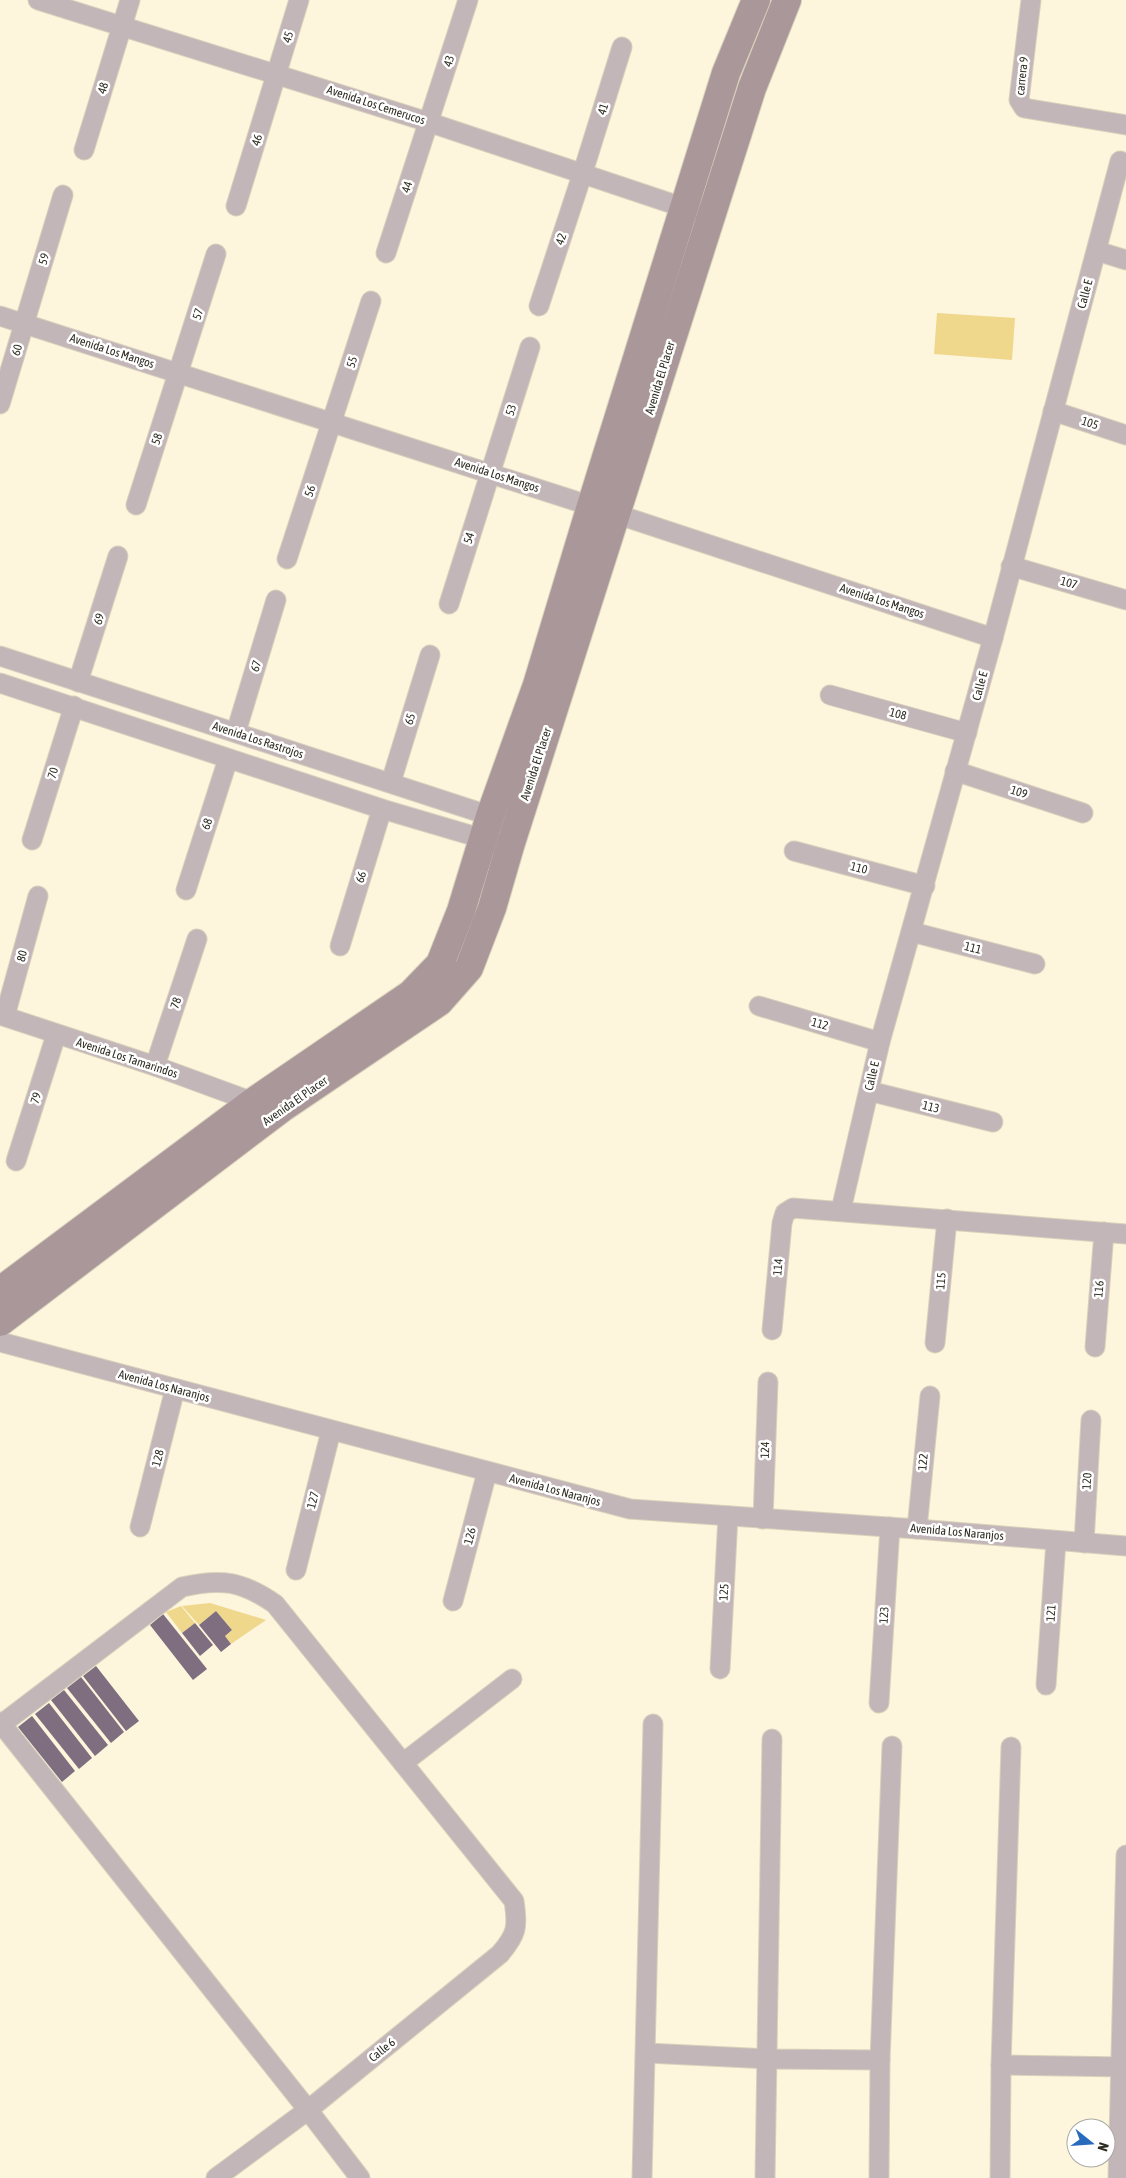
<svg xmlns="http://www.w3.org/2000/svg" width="1126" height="2178" font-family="'Asap Condensed',sans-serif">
	<rect width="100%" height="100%" fill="#fdf5dc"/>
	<g fill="#efd78c">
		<polygon points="937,313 1015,318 1012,360 934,354"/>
		<polygon points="210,1603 266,1620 231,1644 225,1636 232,1630 216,1611 199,1625 182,1606"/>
		<polygon points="181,1606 195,1623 182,1633 166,1612"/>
	</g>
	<g fill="#7e6e80">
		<polygon points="216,1611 232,1630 225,1636 231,1644 221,1652 199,1625"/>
		<polygon points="163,1614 207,1669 193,1680 150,1625"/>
		<polygon points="195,1623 213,1645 200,1656 182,1633"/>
		<polygon points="96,1666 139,1721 126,1731 83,1676"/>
		<polygon points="81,1677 124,1732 111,1743 67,1688"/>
		<polygon points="64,1690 108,1745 95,1756 51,1700"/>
		<polygon points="49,1703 92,1758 79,1769 35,1714"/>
		<polygon points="32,1716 75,1771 62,1782 18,1727"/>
	</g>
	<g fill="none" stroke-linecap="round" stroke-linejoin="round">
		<g stroke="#d8d1bb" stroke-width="21">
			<g id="street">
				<polyline points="38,0 428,122 694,211"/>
				<polyline points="1031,0 1019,100 1024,108 1126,125"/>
				<polyline points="84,150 130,0"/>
				<polyline points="236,206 299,0"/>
				<polyline points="1097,251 1126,260"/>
				<polyline points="386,253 468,0"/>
				<polyline points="539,306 583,172 622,47"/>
				<polyline points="0,316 616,514 993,638"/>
				<polyline points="0,404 63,195"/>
				<polyline points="1053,411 1126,435"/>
				<polyline points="136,505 216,254"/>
				<polyline points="287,559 371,301"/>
				<polyline points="1011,566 1126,600"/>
				<polyline points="449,604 530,347"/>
				<polyline points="0,656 500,819"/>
				<polyline points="78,682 118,556"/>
				<polyline points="0,683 382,809 494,842"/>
				<polyline points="830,695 967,733"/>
				<polyline points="236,732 276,600"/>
				<polyline points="955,771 1083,813"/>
				<polyline points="391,782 430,655"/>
				<polyline points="32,840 74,706"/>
				<polyline points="794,851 925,886"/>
				<polyline points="186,890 228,759"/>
				<polyline points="912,932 1035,964"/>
				<polyline points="340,946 382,809"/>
				<polyline points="759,1006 880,1042"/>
				<polyline points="0,1015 155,1066 253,1102"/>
				<polyline points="5,1016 38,896"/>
				<polyline points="155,1066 197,939"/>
				<polyline points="869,1091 993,1122"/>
				<polyline points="16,1161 56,1035"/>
				<polyline points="841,1210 880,1042 993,638 1120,161"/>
				<polyline points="772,1330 782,1223 785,1213 793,1208 1126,1234"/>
				<polyline points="0,1342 630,1509 917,1529 1126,1546"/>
				<polyline points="935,1343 947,1219"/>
				<polyline points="1095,1347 1104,1232"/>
				<polyline points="763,1519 768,1382"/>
				<polyline points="140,1527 175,1389"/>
				<polyline points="917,1529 930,1396"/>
				<polyline points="1084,1543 1091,1420"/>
				<polyline points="296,1570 331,1431"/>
				<polyline points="453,1601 487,1472"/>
				<polyline points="720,1669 728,1516"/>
				<polyline points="1046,1685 1056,1541"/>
				<polyline points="879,1703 890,1527"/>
				<polyline points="0,1722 308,2110 360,2178"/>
				<path d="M2 1724 182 1587C221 1578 242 1581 275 1604L514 1901C518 1927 517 1934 500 1954L308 2110 216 2178"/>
				<polyline points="403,1763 512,1679"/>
				<polyline points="647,2053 768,2059 880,2060"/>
				<polyline points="1001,2065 1126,2067"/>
				<polyline points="642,2178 653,1724"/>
				<polyline points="765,2178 772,1739"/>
				<polyline points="879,2178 880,2060 892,1746"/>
				<polyline points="1000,2178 1001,2065 1011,1747"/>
				<polyline points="1118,2178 1126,1855"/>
			</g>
		</g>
		<g stroke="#d8d1bb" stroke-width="30">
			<g id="secondary">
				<polyline points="0,1291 253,1102 411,994 440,964 461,911 490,816 537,685 591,506 726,73 756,0"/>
				<polyline points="0,1322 282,1108 439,1002 469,968 492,908 510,846 752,88 787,0"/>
			</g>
		</g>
		<use href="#street" stroke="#c3b6b8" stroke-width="19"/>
		<use href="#secondary" stroke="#aa979a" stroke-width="28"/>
	</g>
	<g text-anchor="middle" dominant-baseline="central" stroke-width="5" stroke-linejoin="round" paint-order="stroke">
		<g font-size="12" fill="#2e2c22" stroke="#fff">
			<text transform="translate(288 37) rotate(-73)">45</text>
			<text transform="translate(449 61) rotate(-73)">43</text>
			<text transform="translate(1022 76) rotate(-84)">carrera 9</text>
			<text transform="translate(103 88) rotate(-73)">48</text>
			<text transform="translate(376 105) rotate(18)">Avenida Los Cemerucos</text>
			<text transform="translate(603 109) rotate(-73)">41</text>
			<text transform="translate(257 140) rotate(-73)">46</text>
			<text transform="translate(407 187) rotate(-72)">44</text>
			<text transform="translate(561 239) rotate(-71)">42</text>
			<text transform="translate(44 259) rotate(-74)">59</text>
			<text transform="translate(1085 294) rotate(-75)">Calle E</text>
			<text transform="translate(198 314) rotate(-73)">57</text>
			<text transform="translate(17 350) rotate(-73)">60</text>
			<text transform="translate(112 351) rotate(18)">Avenida Los Mangos</text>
			<text transform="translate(352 362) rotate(-73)">55</text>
			<text transform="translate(660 378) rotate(-73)">Avenida El Placer</text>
			<text transform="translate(511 410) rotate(-73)">53</text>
			<text transform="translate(1090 423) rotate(18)">105</text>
			<text transform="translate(157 439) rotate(-72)">58</text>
			<text transform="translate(497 475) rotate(18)">Avenida Los Mangos</text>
			<text transform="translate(310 491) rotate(-71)">56</text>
			<text transform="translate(469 538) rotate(-73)">54</text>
			<text transform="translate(1069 583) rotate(16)">107</text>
			<text transform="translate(882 601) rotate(18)">Avenida Los Mangos</text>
			<text transform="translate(99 619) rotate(-73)">69</text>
			<text transform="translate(256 666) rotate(-73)">67</text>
			<text transform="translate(980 686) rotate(-75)">Calle E</text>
			<text transform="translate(898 714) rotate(15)">108</text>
			<text transform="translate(410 719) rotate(-73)">65</text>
			<text transform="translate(258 740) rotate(18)">Avenida Los Rastrojos</text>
			<text transform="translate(536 764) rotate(-72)">Avenida El Placer</text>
			<text transform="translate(53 773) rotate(-73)">70</text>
			<text transform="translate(1019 792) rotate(18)">109</text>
			<text transform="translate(207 824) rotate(-72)">68</text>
			<text transform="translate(859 868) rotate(15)">110</text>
			<text transform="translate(361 877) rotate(-73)">66</text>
			<text transform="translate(973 948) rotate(14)">111</text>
			<text transform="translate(22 956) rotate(-75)">80</text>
			<text transform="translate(176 1003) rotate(-72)">78</text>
			<text transform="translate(820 1024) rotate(16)">112</text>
			<text transform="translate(127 1058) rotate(18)">Avenida Los Tamarindos</text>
			<text transform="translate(872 1076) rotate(-77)">Calle E</text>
			<text transform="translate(36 1098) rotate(-73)">79</text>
			<text transform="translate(295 1101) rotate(-35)">Avenida El Placer</text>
			<text transform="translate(931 1107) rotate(14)">113</text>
			<text transform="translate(778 1267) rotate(-85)">114</text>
			<text transform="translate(941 1281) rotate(-85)">115</text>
			<text transform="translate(1099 1289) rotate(-85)">116</text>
			<text transform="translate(164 1386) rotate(15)">Avenida Los Naranjos</text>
			<text transform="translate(765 1450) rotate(-88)">124</text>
			<text transform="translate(158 1458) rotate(-76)">128</text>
			<text transform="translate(923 1462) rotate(-85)">122</text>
			<text transform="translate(1087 1481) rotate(-87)">120</text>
			<text transform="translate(555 1490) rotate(15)">Avenida Los Naranjos</text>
			<text transform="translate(313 1500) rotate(-76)">127</text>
			<text transform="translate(957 1532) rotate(5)">Avenida Los Naranjos</text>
			<text transform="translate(470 1536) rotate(-75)">126</text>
			<text transform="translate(724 1592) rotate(-87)">125</text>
			<text transform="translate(1051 1613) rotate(-86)">121</text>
			<text transform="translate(884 1615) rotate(-86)">123</text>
			<text transform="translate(382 2050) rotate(-39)">Calle 6</text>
		</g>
	</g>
	<g transform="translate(1091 2143) rotate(107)"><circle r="24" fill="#ffffff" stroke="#ababa7"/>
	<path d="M0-4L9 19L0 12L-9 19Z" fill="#286bbc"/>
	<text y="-8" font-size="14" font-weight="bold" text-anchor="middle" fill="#2e2c22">N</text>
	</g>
</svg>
